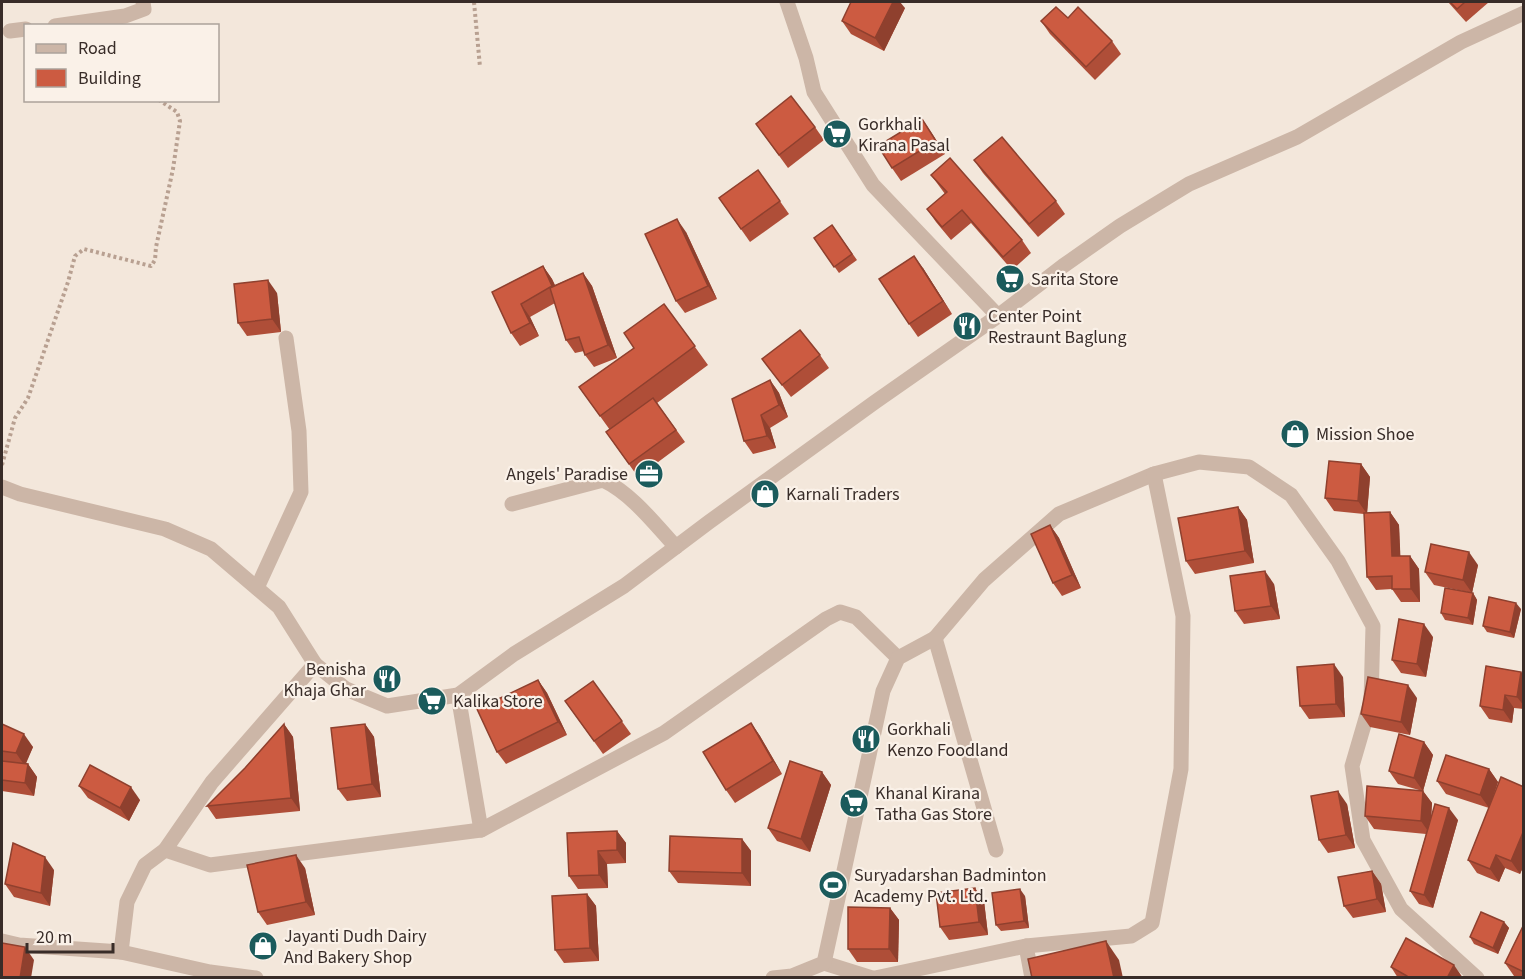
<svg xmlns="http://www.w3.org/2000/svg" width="1525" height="979" font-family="'Source Sans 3',sans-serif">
	<rect width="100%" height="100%" fill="#f3e7db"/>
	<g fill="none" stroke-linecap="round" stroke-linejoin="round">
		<g stroke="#b8a091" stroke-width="4" stroke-dasharray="3 3" stroke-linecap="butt">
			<polyline points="474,2 480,67"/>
			<polyline points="2,465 15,418 28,398 68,282 75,256 84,249 151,266 155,260 156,247 173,169 180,121 177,112 159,100"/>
		</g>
		<g stroke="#ccb6a7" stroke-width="15">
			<polyline points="787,2 806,58 814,92 873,185 998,316"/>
			<polyline points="55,26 125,16 144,9 143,2"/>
			<polyline points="10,31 26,29"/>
			<polyline points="2,487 20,494 165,529 211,549 279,607 315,664 346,689 387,706 458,695 514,654 624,586 709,522 875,402 998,316 1063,266 1120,226 1189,184 1297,137 1461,42 1524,13"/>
			<path d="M512 504 603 480C632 494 654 523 676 547"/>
			<polyline points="257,588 301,492 299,431 286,338"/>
			<polyline points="935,638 996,850"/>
			<polyline points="458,695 481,830"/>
			<polyline points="165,850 210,865 481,830 664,733 826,619 840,612 856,617 898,658"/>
			<polyline points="2,941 19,945 121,952 210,972 256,978"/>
			<polyline points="1026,946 1032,978"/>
			<polyline points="121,952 127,902 145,865 165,850 212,782 315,664"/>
			<polyline points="824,963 872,978"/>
			<polyline points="773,978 792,976 824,963 883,691 898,658 935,638 984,580 1059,514 1154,474 1199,462 1249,467 1291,495 1338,561 1373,626 1371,701 1352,766 1363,840 1401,909 1477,978"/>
			<polyline points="875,978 1026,946 1131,936 1152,923 1181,769 1183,616 1154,474"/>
		</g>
	</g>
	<g fill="#af4e38">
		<polygon points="1448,2 1489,2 1466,22"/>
		<polygon points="905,8 884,51 851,34 842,21"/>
		<polygon points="1068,18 1112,41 1121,54 1095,80 1050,34 1041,21"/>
		<polygon points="922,119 945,154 901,181 892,168"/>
		<polygon points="756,124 815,127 824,140 788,168"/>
		<polygon points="974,160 1056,201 1065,214 1038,237 983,173"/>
		<polygon points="758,170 789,214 750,242 719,198"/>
		<polygon points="931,175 1022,240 1031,253 1012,270 971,223 951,240 936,222 927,209 945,194"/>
		<polygon points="832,225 857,260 839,273 814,238"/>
		<polygon points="686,232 717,299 685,313 676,301"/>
		<polygon points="543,266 552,279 555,285 583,273 592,286 617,358 594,367 585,355 584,351 575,353 566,340 555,303 530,317 539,336 520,346 511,333 492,292"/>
		<polygon points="923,268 952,314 918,337 909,324"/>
		<polygon points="277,293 281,332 247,336 238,323"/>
		<polygon points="664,304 708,365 657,403 685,442 638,477 606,432 610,430 579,387 634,348"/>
		<polygon points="820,355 829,368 791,397 762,359"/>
		<polygon points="770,380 779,393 788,417 770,428 776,448 753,454 744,441"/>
		<polygon points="1361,464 1370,477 1367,513 1390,512 1399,525 1400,556 1410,556 1419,569 1420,602 1401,602 1392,589 1376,590 1367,577 1364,514 1334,511 1325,498"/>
		<polygon points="1238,507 1247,520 1254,563 1195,574 1186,561"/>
		<polygon points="1050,525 1059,538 1081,588 1062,596 1053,583"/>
		<polygon points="1478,565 1472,593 1434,585 1425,572"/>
		<polygon points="1274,584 1280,619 1244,624 1235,611"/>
		<polygon points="1473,593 1477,600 1473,625 1445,620 1441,613"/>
		<polygon points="1521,609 1514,638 1487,632 1483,626"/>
		<polygon points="1433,637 1426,677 1401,673 1392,660"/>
		<polygon points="1521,672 1524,676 1524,709 1514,708 1512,723 1489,719 1480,706"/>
		<polygon points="1343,677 1345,717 1309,719 1300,706"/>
		<polygon points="538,680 547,693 567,735 506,764 497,752"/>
		<polygon points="593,681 631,734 603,754 565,701"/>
		<polygon points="1417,698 1410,735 1370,727 1361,714"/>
		<polygon points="751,723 760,736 782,774 735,803 726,790"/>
		<polygon points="2,724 33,747 25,764 28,764 37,777 34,796 2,791"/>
		<polygon points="284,724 293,737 300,811 216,819 207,806 245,768"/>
		<polygon points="365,724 374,737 381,797 347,801 338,789"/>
		<polygon points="1424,742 1433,755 1423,791 1432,803 1431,818 1458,820 1433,908 1419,904 1410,891 1426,834 1374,829 1365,816 1419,790 1398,784 1389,771"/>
		<polygon points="1489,769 1498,782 1490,806 1524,787 1524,865 1520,874 1505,868 1499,882 1477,873 1468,860 1489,808 1446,794 1437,781"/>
		<polygon points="822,772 831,785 810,852 777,841 768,828"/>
		<polygon points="79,786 140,800 129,821 88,798"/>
		<polygon points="1347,804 1355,848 1328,853 1319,840"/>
		<polygon points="617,831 626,843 626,863 607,864 608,888 578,889 569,876"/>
		<polygon points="742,839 751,851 751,886 678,883 669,871"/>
		<polygon points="305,868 315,915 267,925 258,912"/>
		<polygon points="54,870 50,906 14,897 5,884"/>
		<polygon points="1372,871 1381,884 1386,912 1353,918 1344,906"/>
		<polygon points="587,894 596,906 599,961 564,963 555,950"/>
		<polygon points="1025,896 1029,928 1001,931 996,925"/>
		<polygon points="984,901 988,935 949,940 940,927"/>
		<polygon points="890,908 899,920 898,962 857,962 848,949"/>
		<polygon points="1504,922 1509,928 1498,954 1474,944 1470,937"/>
		<polygon points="1524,924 1524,978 1517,978 1514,976 1505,963"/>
		<polygon points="1391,967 1463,977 1398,978"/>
	</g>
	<g fill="#8f402e">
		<polygon points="893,2 900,2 905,8 884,51 875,38"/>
		<polygon points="922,119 931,132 945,154 936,141"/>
		<polygon points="677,219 686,232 717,299 708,286"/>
		<polygon points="914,256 923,268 952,314 943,301"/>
		<polygon points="543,266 552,279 561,299 552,286"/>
		<polygon points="583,273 592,286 617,358 608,345"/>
		<polygon points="268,280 277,293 281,332 272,319"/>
		<polygon points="521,304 530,317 539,336 530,323"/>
		<polygon points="770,380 779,393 788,417 779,405"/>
		<polygon points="761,415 770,428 776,448 767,436"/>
		<polygon points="1361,464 1370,477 1367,514 1358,501"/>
		<polygon points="1238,507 1247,520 1254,563 1245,551"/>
		<polygon points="1390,512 1399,525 1401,569 1392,556"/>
		<polygon points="1050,525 1059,538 1081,588 1072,575"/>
		<polygon points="1469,552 1478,565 1472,593 1463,580"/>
		<polygon points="1410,556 1419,569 1420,602 1411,589"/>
		<polygon points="1265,571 1274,584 1280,619 1271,606"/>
		<polygon points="1473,593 1477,600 1473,625 1468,618"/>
		<polygon points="1516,603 1521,609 1514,638 1510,632"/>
		<polygon points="1424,624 1433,637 1426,677 1417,664"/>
		<polygon points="1334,664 1343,677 1345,717 1336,704"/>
		<polygon points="1521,672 1524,676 1524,706 1517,697"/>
		<polygon points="538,680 547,693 567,735 558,722"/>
		<polygon points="1408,685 1417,698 1410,735 1401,722"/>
		<polygon points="1505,695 1514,708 1512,723 1503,710"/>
		<polygon points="751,723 760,736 782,774 773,761"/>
		<polygon points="284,724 293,737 300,811 291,798"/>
		<polygon points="365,724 374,737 381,797 372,784"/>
		<polygon points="24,734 33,747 25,766 16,753"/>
		<polygon points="1424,742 1433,755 1423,791 1414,778"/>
		<polygon points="28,764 37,777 34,796 25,783"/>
		<polygon points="1489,769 1498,782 1489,808 1480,795"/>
		<polygon points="822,772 831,785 810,852 801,839"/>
		<polygon points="131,787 140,800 129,821 120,808"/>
		<polygon points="1338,791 1347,804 1355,848 1346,835"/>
		<polygon points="1423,791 1432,803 1430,834 1421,821"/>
		<polygon points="1449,808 1458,820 1433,908 1424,895"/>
		<polygon points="1524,830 1524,865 1520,874 1511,861"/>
		<polygon points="617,831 626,843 626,863 617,850"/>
		<polygon points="742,839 751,851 751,886 742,873"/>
		<polygon points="598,851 607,864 608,888 599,875"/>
		<polygon points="296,855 305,868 315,915 306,902"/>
		<polygon points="1496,855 1505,868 1499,882 1490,869"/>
		<polygon points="45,857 54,870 50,906 41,893"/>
		<polygon points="1372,871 1381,884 1386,912 1377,899"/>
		<polygon points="975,888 984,901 988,935 979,922"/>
		<polygon points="1020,889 1025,896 1029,928 1024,921"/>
		<polygon points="587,894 596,906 599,961 590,948"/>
		<polygon points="890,908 899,920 898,962 889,949"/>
		<polygon points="1504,922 1509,928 1498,954 1493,948"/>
		<polygon points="1106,941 1119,960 1123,978 1114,978"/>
		<polygon points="25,947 34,960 31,978 20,978"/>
		<polygon points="1454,965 1463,978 1447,978"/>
	</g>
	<g fill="#cc5b41" stroke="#8f402e" stroke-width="1.5">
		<polygon points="851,2 893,2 875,38 842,21"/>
		<polygon points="1450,2 1465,2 1457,9"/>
		<polygon points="1056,7 1068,18 1078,7 1112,41 1086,67 1041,21"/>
		<polygon points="791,96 815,127 779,155 756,124"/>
		<polygon points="922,119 936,141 892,168 878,146"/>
		<polygon points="1002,137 1056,201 1029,224 974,160"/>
		<polygon points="950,158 1022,240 1003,257 962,210 942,227 927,209 947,192 931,175"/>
		<polygon points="758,170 780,201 741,229 719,198"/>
		<polygon points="677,219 708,286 676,301 645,234"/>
		<polygon points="832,225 852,254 834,267 814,238"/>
		<polygon points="914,256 943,301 909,324 879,279"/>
		<polygon points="543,266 552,286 521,304 530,323 511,333 492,292"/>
		<polygon points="583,273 608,345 585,355 579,337 566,340 550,288"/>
		<polygon points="268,280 272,319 238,323 234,284"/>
		<polygon points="664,304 695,346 600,416 579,387 634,348 624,333"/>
		<polygon points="800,330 820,355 782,385 762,359"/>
		<polygon points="770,380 779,405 761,415 767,436 744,441 732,399"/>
		<polygon points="653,398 676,430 629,464 606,432"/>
		<polygon points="1329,461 1361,464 1358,501 1325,498"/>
		<polygon points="1238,507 1245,551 1186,561 1178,518"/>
		<polygon points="1390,512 1392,556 1410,556 1411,589 1392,589 1392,576 1367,577 1364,513"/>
		<polygon points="1050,525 1072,575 1053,583 1031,534"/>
		<polygon points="1431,544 1469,552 1463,580 1425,572"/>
		<polygon points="1265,571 1271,606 1235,611 1230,576"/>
		<polygon points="1445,588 1473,593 1468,618 1441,613"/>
		<polygon points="1489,597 1516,603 1510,632 1483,626"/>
		<polygon points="1399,619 1424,624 1417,664 1392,660"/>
		<polygon points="1334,664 1336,704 1300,706 1297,667"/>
		<polygon points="1486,666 1521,672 1517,697 1505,695 1503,710 1480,706"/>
		<polygon points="1368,677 1408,685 1401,722 1361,714"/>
		<polygon points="538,680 558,722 497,752 477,709"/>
		<polygon points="593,681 622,721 594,741 565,701"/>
		<polygon points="751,723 773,761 726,790 703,752"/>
		<polygon points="2,724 24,734 16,753 2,751"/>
		<polygon points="284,724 291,798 207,806 245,768"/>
		<polygon points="365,724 372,784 338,789 331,728"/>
		<polygon points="1399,734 1424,742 1414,778 1389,771"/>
		<polygon points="1446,755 1489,769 1480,795 1437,781"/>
		<polygon points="2,761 28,764 25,783 2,780"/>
		<polygon points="790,761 822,772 801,839 768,828"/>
		<polygon points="90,765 131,787 120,808 79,786"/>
		<polygon points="1501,777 1524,787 1524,830 1511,861 1496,855 1490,869 1468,860"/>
		<polygon points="1367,786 1423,791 1421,821 1365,816"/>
		<polygon points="1338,791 1346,835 1319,840 1311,796"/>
		<polygon points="1435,804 1449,808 1424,895 1410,891"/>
		<polygon points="617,831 617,850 598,851 599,875 569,876 567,833"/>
		<polygon points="670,836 742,839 742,873 669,871"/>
		<polygon points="13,843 45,857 41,893 5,884"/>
		<polygon points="296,855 306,902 258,912 247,865"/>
		<polygon points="1372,871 1377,899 1344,906 1338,877"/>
		<polygon points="975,888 979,922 940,927 936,893"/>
		<polygon points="1020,889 1024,921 996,925 992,893"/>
		<polygon points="587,894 590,948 555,950 552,896"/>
		<polygon points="848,907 890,908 889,949 848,949"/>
		<polygon points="1481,912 1504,922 1493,948 1470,937"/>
		<polygon points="1524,924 1524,972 1505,963"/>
		<polygon points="1406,938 1454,965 1447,978 1407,978 1407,976 1391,967"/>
		<polygon points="1106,941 1114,978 1032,978 1028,959"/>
		<polygon points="2,943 25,947 20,978 2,978"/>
	</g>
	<defs>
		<g id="supermarket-disc" transform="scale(1.5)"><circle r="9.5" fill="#1b5b5c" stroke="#faf1e8"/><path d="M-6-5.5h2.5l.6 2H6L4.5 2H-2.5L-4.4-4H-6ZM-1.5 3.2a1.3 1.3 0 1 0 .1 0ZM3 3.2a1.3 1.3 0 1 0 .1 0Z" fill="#fff"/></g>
		<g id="restaurant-disc" transform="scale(1.5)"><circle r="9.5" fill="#1b5b5c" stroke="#faf1e8"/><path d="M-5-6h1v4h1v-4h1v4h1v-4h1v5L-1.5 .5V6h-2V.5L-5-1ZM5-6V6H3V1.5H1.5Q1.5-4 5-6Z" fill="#fff"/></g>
		<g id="shop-disc" transform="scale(1.5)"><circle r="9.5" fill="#1b5b5c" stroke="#faf1e8"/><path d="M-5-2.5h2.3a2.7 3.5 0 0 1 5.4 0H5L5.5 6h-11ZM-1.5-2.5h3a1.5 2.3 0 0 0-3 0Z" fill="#fff"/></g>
		<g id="office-disc" transform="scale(1.5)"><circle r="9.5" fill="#1b5b5c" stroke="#faf1e8"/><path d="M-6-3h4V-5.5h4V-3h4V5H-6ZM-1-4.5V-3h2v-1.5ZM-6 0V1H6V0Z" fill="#fff"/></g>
		<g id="stadium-disc" transform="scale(1.5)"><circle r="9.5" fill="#1b5b5c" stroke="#faf1e8"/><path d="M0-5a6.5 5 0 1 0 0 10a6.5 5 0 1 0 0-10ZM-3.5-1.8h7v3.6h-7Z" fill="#fff"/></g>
	</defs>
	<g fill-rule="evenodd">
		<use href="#supermarket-disc" x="837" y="134"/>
		<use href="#supermarket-disc" x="1010" y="279"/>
		<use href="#restaurant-disc" x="967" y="326"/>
		<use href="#shop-disc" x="1295" y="434"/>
		<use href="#office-disc" x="649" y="474"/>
		<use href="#shop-disc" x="765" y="494"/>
		<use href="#restaurant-disc" x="387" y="679"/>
		<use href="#supermarket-disc" x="432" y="701"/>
		<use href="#restaurant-disc" x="866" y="739"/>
		<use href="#supermarket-disc" x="854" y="803"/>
		<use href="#stadium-disc" x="833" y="885"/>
		<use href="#shop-disc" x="263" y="946"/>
	</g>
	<g text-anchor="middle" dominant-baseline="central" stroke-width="4.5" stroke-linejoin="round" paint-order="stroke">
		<g font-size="18" fill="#382c28" stroke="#faf1e8" text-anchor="start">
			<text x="858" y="124">Gorkhali<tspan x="858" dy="21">Kirana Pasal</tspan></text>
			<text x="1031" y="279">Sarita Store</text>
			<text x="988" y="316">Center Point<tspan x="988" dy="21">Restraunt Baglung</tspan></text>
			<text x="1316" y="434">Mission Shoe</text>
			<text x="628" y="474" text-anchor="end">Angels' Paradise</text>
			<text x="786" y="494">Karnali Traders</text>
			<text x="366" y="669" text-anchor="end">Benisha<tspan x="366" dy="21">Khaja Ghar</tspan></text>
			<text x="453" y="701">Kalika Store</text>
			<text x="887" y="729">Gorkhali<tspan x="887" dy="21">Kenzo Foodland</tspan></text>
			<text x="875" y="793">Khanal Kirana<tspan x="875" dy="21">Tatha Gas Store</tspan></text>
			<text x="854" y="875">Suryadarshan Badminton<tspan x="854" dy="21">Academy Pvt. Ltd.</tspan></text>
			<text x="284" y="936">Jayanti Dudh Dairy<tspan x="284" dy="21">And Bakery Shop</tspan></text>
		</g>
	</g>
	<rect width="1525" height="979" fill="none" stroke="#382c28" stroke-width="6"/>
	<rect x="24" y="24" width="195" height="78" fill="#faf1e8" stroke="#aca29b" stroke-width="1.5"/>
	<rect x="36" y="44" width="30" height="9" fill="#ccb6a7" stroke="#aca29b" stroke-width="1.5"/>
	<text x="78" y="54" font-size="18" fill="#382c28">Road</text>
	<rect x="36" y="69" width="30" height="18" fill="#cc5b41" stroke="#aca29b" stroke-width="1.5"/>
	<text x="78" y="84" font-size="18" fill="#382c28">Building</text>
	<path d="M27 943v9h86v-9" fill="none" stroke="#382c28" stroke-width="3"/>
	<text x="36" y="943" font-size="18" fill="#382c28" stroke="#faf1e8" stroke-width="4.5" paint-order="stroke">20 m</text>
</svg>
